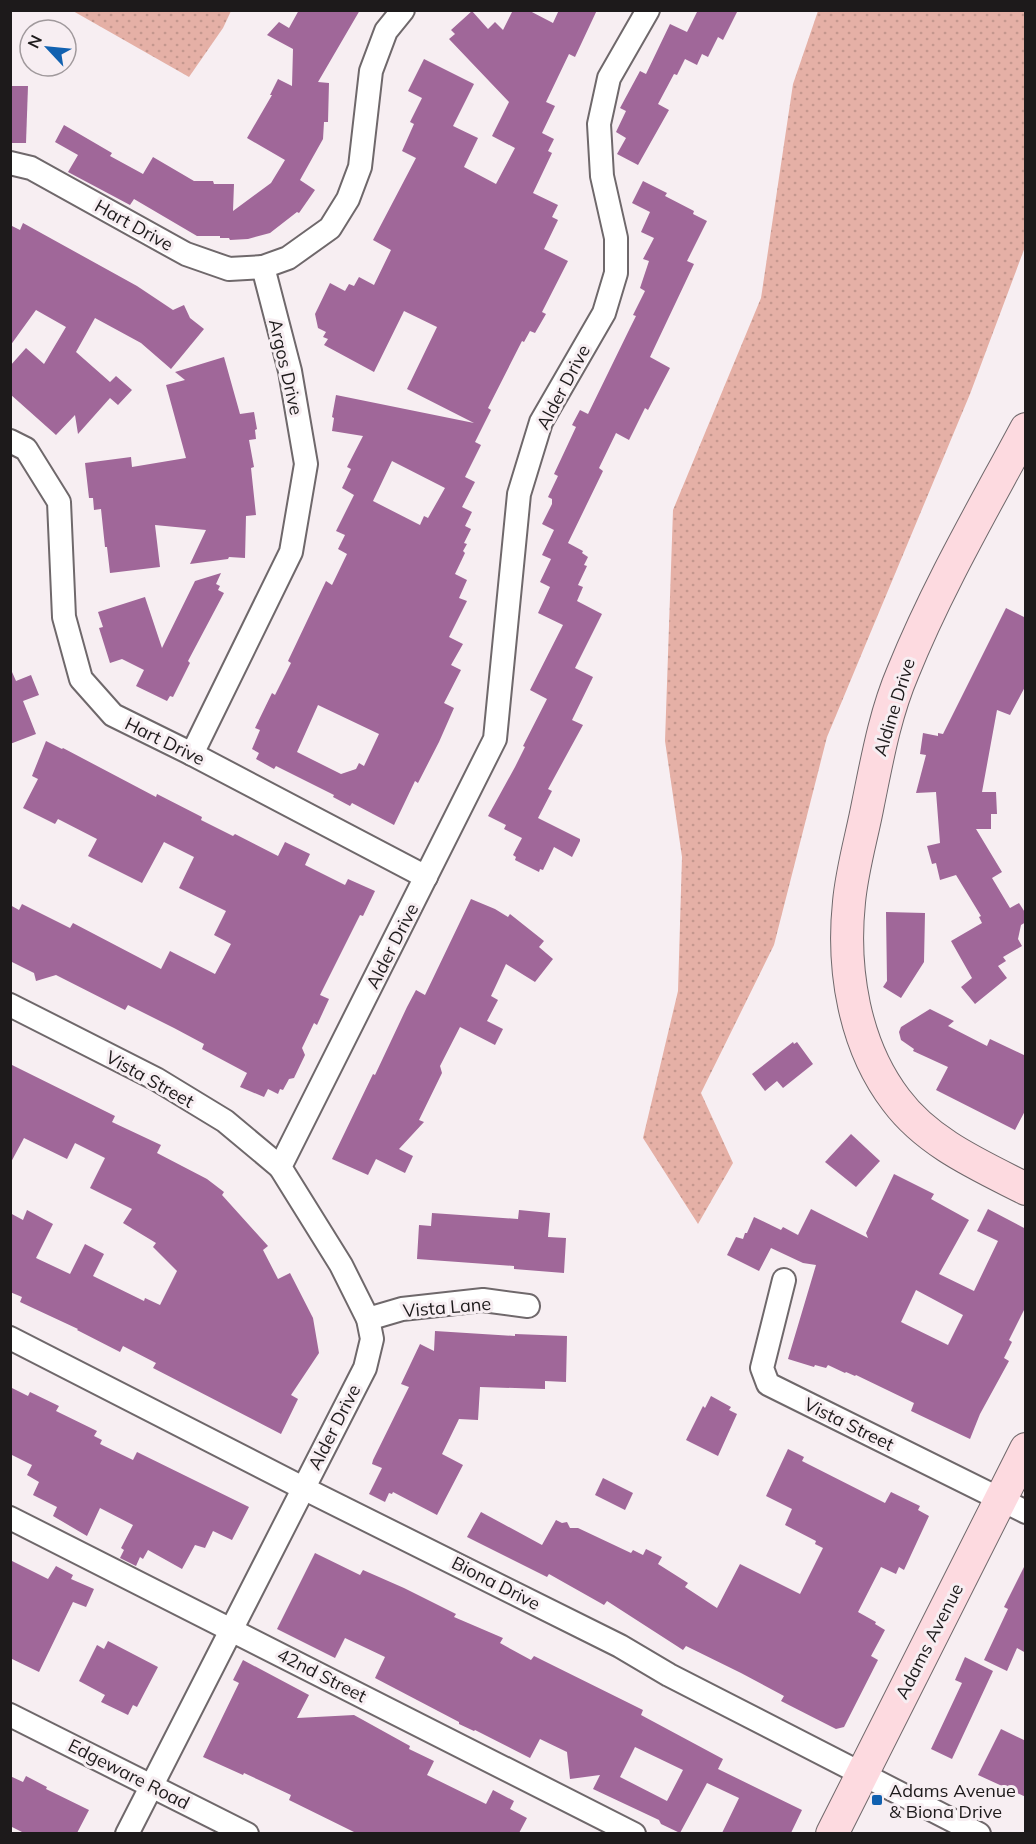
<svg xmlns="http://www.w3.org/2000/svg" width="1036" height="1844" font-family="Mulish,sans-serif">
	<defs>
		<pattern id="grass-dots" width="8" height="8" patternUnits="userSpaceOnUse" patternTransform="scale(1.5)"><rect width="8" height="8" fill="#e5b0a6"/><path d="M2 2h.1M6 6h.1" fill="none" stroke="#c4978e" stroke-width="1.8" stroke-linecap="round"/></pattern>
	</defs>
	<rect width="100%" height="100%" fill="#f7eef2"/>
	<g fill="url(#grass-dots)">
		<polygon points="73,11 231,11 223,28 189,77"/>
		<polygon points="818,11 1025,11 1025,247 970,394 827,737 774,945 701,1093 733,1163 698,1224 643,1138 678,991 682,857 665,741 673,510 761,298 793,84"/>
	</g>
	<g fill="#a06799" fill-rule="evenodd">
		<polygon points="299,10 360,10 318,82 329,83 328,122 324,122 323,139 300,180 315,190 299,213 297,212 270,233 248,239 230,240 229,238 220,238 220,236 197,236 134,199 130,205 68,172 78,155 55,142 64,125 112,153 110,156 143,174 153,157 194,181 213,181 214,184 234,184 233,211 271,183 285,160 247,138 272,95 270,95 278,79 292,86 293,49 267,35 279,22 289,28"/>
		<path d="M513 10H528L553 23 559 10H597L575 57 569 54 546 102 555 106 542 133 554 139 548 151 552 153 533 193 558 205 552 217 558 220 544 249 568 261 542 312 546 314 535 333 530 331 524 342 522 341 488 408 491 410 475 442 481 445 465 477 475 482 462 507 472 512 465 526 471 529 464 543 467 544 463 551 465 553 455 574 467 580 459 598 467 601 449 637 463 644 451 665 461 670 444 703 454 708 439 742 418 783 415 781 394 825 352 803 350 806 333 797 334 795 276 766 274 769 256 759 259 753 252 749 260 730 255 728 272 693 275 695 291 663 288 661 326 581 332 585 347 554 338 549 345 535 336 531 354 495 342 488 351 469 347 467 363 436 332 431 334 418 332 417 336 395 474 423 407 389 437 327 404 311 374 372 324 345 328 339 323 337 326 332 318 328 315 314 330 283 345 291 349 284 354 286 359 277 374 285 391 250 373 240 416 158 402 151 414 124 410 122 422 98 408 91 424 59 474 84 453 126 478 138 464 167 496 184 515 148 492 136 509 102 449 39 455 34 451 30 472 11 488 29 495 22 503 30ZM392 461 445 488 428 518 424 516 420 525 373 501ZM318 705 379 734 364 766 359 763 356 769 341 774 297 752Z"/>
		<polygon points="698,10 738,10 723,40 718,37 708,57 702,54 697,65 685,59 677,75 674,74 658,104 669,110 638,165 617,154 626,138 616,132 626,111 620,108 640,71 646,74 670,24 687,32"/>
		<polygon points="10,86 28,86 26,143 10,143"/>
		<polygon points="643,181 667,193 665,196 694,211 693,214 707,221 687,261 694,264 650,357 670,368 648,410 645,408 629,440 616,433 599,468 603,471 568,543 583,551 582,553 588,557 584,565 587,566 578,585 583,587 577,601 602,614 575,668 593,677 572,720 583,725 548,789 552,791 538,818 580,839 580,841 572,857 554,847 543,870 540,869 539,872 515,860 516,857 513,855 522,838 504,829 506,825 488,816 515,767 525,747 523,746 547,699 530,690 563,625 538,613 550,587 540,582 551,559 542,555 554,530 542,524 552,504 552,499 548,497 558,476 554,474 576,427 572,425 580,410 588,414 630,328 636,316 633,315 645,291 640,288 649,261 643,259 654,238 641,232 650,212 632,203"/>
		<polygon points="23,223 137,286 173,310 184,305 190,318 204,329 171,369 141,343 95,318 76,352 110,382 116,376 132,390 118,405 110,398 78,434 75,415 56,435 10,394 10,366 26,348 44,364 66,327 36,310 10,346 10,225 20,230"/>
		<polygon points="224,357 240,414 254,412 257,429 255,430 256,439 249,440 254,467 251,468 256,515 246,516 245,558 229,557 228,559 190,564 206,530 155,525 160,567 110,573 107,547 105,547 101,509 94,510 93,498 89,498 85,463 131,457 132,467 186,458 166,385 185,380 175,372"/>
		<polygon points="221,573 216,584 220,586 218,590 224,593 188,661 190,663 173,697 170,696 167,701 136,686 144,670 122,659 110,663 99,628 103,627 98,612 145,597 162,648 195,581"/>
		<polygon points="1006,608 1026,618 1026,685 1010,715 997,710 982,792 996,792 997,814 991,814 991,829 976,829 1002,872 992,878 1010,908 1019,903 1026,914 1026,922 1021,925 1018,939 1022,946 1003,957 1006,961 998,966 1007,978 975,1004 961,987 972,978 951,941 982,923 979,917 981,916 956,875 940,880 936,863 932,864 927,846 940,843 936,792 916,793 926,755 920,754 923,733 938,736 938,733 943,734"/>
		<polygon points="10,672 12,672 16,681 31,675 39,695 23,701 36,734 10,744"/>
		<polygon points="46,741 62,749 63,748 156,797 157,794 202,817 201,820 233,836 235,834 278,856 285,842 310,854 305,865 345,885 348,879 375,891 363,916 360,915 320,995 329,999 317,1025 314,1023 302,1048 305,1055 294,1078 289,1079 283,1090 280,1089 278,1094 268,1089 264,1097 240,1087 247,1073 202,1049 204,1044 174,1028 128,1005 125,1010 56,975 36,981 34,973 10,961 10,905 19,910 22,904 70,928 73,923 161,969 170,951 215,974 231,944 214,935 226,911 179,888 194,857 164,842 142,883 88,856 97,839 58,819 55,824 23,808 38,779 32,776"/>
		<polygon points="471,899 495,909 508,917 510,914 544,941 539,947 553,959 535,982 506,964 491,996 498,1000 487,1021 503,1029 495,1045 460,1027 440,1066 442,1073 419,1120 424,1122 399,1149 413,1156 405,1173 376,1159 368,1175 332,1159 373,1074 375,1075 407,1007 416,990 425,995"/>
		<polygon points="886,912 925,913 924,962 901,998 883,987 887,981"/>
		<polygon points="930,1009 954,1021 948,1026 987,1046 990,1039 1026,1056 1026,1109 1015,1130 936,1090 948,1067 913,1051 914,1049 901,1040 899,1032 901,1027"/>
		<polygon points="793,1042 794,1044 797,1042 813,1064 783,1088 777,1081 765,1091 752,1074"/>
		<polygon points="10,1064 115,1116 112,1122 161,1145 157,1153 207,1179 224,1192 222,1195 268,1246 263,1250 278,1279 290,1273 313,1318 319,1353 291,1395 298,1399 281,1434 153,1368 156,1363 123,1346 120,1352 77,1330 78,1329 20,1302 22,1297 10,1292 10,1213 23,1220 27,1210 53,1224 36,1258 70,1274 85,1244 104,1254 93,1276 144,1301 145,1298 160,1305 177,1271 153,1247 156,1243 123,1223 132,1209 90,1188 105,1158 75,1143 67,1159 24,1138 10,1164"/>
		<polygon points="851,1134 880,1161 856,1187 825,1162"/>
		<path d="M894 1174 934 1194 931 1199 969 1220 939 1274 974 1291 998 1241 977 1231 988 1209 1026 1229V1306L1009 1340 1012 1342 1004 1358 1009 1361 980 1414 970 1439 911 1411 914 1403 856 1375 855 1376 846 1372 845 1373 828 1365 826 1368 815 1365 814 1367 788 1359 816 1265 803 1263 771 1248 759 1271 727 1255 736 1237 743 1239 745 1233H747L754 1217 781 1230 783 1227 798 1235 811 1209 868 1238 866 1233ZM916 1290 963 1315 948 1345 901 1322Z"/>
		<polygon points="519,1210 550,1213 548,1237 566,1238 564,1273 514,1269 514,1266 417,1259 419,1225 431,1226 432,1213 518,1219"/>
		<polygon points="435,1331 515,1336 515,1334 567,1336 566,1382 545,1381 545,1389 480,1387 478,1420 459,1419 442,1454 463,1465 437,1515 393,1492 392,1494 389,1493 385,1502 369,1494 382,1468 372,1464 373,1460 409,1387 401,1384 420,1344 434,1351"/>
		<polygon points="10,1387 28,1396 30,1392 59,1406 56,1411 97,1431 94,1436 102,1440 100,1444 133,1460 137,1452 249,1507 232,1540 213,1531 205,1548 195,1545 182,1569 148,1550 143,1559 140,1557 136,1566 120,1558 124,1550 121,1548 133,1525 100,1508 87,1536 53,1516 57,1507 33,1495 39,1482 27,1475 32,1465 10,1454"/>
		<polygon points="711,1396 731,1407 729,1410 737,1414 718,1456 686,1440 703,1406 705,1408"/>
		<polygon points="788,1449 804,1457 802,1461 885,1503 891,1492 920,1506 918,1510 929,1516 904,1570 899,1567 896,1574 881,1567 858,1612 876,1622 875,1624 885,1630 871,1656 878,1660 844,1727 836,1729 781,1701 784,1696 741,1673 686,1646 683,1650 607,1601 604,1605 549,1574 547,1577 467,1537 481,1512 542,1545 556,1520 562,1523 567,1522 570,1528 578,1528 631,1553 633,1550 643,1555 646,1549 662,1557 658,1564 688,1583 685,1587 717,1608 740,1564 800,1594 823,1548 815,1544 816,1541 785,1525 792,1509 766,1496"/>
		<polygon points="603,1478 633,1493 625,1510 595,1495"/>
		<path d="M315 1553 360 1575 363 1570 404 1588 456 1614 454 1617 503 1638 500 1643 531 1660 534 1656 643 1710 641 1715 723 1759 718 1769 802 1810 791 1833H722L739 1798 707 1783 680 1833 661 1824 659 1820 593 1789 600 1775 570 1779 567 1752 540 1739 530 1758 475 1730 474 1731 459 1724V1722L375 1678 385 1657 345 1638 335 1658 277 1629ZM635 1747 683 1770 667 1801 620 1777Z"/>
		<polygon points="10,1560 48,1579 56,1566 73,1575 71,1579 94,1589 86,1607 73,1602 39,1672 10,1658"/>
		<polygon points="1026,1563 1026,1653 1017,1648 1007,1671 984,1660 1008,1609 1004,1607"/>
		<polygon points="108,1641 158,1667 137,1707 133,1705 128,1715 101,1702 105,1695 79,1681 97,1645 104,1649"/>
		<polygon points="965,1657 993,1671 952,1759 931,1749 962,1683 955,1680"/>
		<polygon points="243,1660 309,1695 297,1718 354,1715 410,1746 409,1749 434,1761 427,1775 486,1804 493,1790 514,1801 510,1809 527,1818 519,1833 356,1833 289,1800 291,1795 244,1773 243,1775 203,1757 239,1683 233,1680"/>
		<polygon points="1001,1729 1026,1741 1026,1797 978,1775"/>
		<polygon points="10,1776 23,1782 26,1776 47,1787 46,1789 89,1810 77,1833 24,1833 10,1826"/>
	</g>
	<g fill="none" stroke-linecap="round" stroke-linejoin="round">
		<g stroke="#6f686b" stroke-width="26">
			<g id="street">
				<polyline points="10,163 31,168 186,254 229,269 263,267"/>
				<polyline points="10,441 26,449 59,502 64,617 81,679 113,715 192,754 426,877"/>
				<polyline points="192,754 291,552 306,464 290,371 263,267 288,258 330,228 348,199 360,167 371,71 386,31 403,10"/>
				<polyline points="10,1005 156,1079 225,1121 280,1167"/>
				<polyline points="784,1280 762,1368 768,1384 1026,1512"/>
				<polyline points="368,1319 402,1309 483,1300 528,1306"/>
				<polyline points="10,1338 303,1488 620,1646 669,1675 979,1834"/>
				<polyline points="10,1518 634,1834"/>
				<polyline points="10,1715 247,1834"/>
				<polyline points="127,1834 365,1368 372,1339 368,1319 341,1265 280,1167 495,739 519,494 541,422 604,313 616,273 616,238 602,176 599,124 609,78 648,10"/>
			</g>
		</g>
		<g stroke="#6f686b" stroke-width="34">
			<g id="secondary">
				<path d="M1026 429C983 509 937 588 903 672 885 714 877 760 868 804 862 836 852 869 849 902 842 969 854 1045 896 1100 928 1143 979 1165 1026 1189"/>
				<polyline points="832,1834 1026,1449"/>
			</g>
		</g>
		<use href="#street" stroke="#fff" stroke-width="22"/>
		<use href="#secondary" stroke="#fddae0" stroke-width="32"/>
	</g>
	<rect fill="#1161b0" stroke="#f7eef2" stroke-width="2" x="871" y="1794" width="12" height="12" rx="3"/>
	<g text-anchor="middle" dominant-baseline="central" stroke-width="6" stroke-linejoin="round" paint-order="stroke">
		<g font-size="18" fill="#1d1a1b" stroke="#f7eef2">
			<text transform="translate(134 225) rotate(29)">Hart Drive</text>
			<text transform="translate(286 367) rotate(77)">Argos Drive</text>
			<text transform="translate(563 387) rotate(-62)">Alder Drive</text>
			<text transform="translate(894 707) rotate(-73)">Aldine Drive</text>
			<text transform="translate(165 741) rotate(26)">Hart Drive</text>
			<text transform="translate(392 946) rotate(-63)">Alder Drive</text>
			<text transform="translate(150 1079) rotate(29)">Vista Street</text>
			<text transform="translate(447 1307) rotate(-5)">Vista Lane</text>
			<text transform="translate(849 1424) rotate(26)">Vista Street</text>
			<text transform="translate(334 1427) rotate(-63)">Alder Drive</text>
			<text transform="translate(496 1583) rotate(27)">Biona Drive</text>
			<text transform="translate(929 1641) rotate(-63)">Adams Avenue</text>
			<text transform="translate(322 1675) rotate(27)">42nd Street</text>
			<text transform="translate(129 1774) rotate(27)">Edgeware Road</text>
		</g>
		<g font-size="18" fill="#1d1a1b" stroke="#f7eef2" text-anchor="start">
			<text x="889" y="1790">Adams Avenue<tspan x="889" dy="21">&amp; Biona Drive</tspan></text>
		</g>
	</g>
	<rect width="1036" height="1844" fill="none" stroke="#1d1a1b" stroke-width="24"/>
	<g transform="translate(48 48) rotate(296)"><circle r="28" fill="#f7eef2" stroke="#a0999c" stroke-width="1.5"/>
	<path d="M0-4.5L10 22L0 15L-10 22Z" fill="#1161b0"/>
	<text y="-9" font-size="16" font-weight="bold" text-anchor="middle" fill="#1d1a1b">N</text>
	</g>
</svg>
